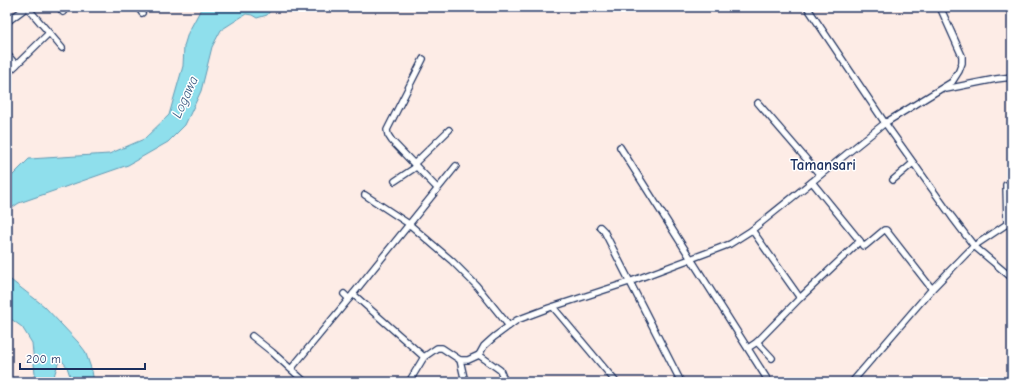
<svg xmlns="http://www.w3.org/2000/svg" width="1019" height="389" font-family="'Comic Neue',sans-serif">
	<rect width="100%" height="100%" fill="#fdece6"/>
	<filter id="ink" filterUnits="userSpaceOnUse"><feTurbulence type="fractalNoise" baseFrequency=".025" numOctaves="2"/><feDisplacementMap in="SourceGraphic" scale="8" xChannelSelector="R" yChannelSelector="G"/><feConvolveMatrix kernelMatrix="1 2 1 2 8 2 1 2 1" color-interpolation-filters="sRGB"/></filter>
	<g filter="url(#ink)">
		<g fill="#8fdfec" stroke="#6199b3">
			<polygon points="202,7 273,7 267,15 257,18 252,15 246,14 221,30 212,47 201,91 185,125 168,142 128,165 19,203 7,211 7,181 29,159 109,154 144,139 169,115 183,66 184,46 188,33"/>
			<polygon points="7,277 44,306 78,342 85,351 92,371 94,382 72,382 67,367 60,358 52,382 31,382 35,374 32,343 22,327 7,316"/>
		</g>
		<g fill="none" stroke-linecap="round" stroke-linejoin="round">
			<g stroke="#1b2f5e" stroke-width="8">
				<g id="minor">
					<polyline points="27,7 62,48"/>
					<polyline points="59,7 63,12"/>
					<polyline points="138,7 142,13"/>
					<polyline points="807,7 885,123 952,217 974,246 1012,278"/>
					<polyline points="7,22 27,7"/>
					<polyline points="7,54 16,65"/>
					<polyline points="423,59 387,130 388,135 392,141 437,188"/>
					<polyline points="7,74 49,33"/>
					<polyline points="946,89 996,79 1012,77"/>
					<polyline points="758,103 820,175"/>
					<polyline points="620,147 769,382"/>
					<polyline points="414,164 449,130"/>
					<polyline points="893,180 913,163"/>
					<polyline points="395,181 416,167"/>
					<polyline points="365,195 409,224 452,261 476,285 509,326"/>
					<polyline points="600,227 604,231 681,382"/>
					<polyline points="752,230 800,298"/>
					<polyline points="860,241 863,246 865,246 884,230 886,230 932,289"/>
					<polyline points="344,294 349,299"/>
					<polyline points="553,307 616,382"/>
					<polyline points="252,336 272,352 305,382"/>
					<polyline points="757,342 772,358"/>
					<polyline points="748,348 757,342 800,298 860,241 812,182"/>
					<polyline points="479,355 500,370 505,382"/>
					<polyline points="424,357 353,294 456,166"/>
					<polyline points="460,360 465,382"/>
					<polyline points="291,369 353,294"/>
					<polyline points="409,382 424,357 437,348 442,348 460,360 468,360 479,355 484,346 494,337 517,320 549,308 629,282 717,249 730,244 752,230 885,123 952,82 959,71 962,63 962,56 940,7"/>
					<polyline points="852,382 932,289 965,255 974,246 1007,224 1006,185"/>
				</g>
			</g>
			<use href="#minor" stroke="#fff" stroke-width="5.5"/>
		</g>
	</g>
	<g text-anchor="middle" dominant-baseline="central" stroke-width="3" stroke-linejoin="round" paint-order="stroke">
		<g font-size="14" font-style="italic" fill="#385b82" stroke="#fff">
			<text transform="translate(185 97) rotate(-66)">Logawa</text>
		</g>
		<g font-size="15" font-weight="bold" fill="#1b2f5e" stroke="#fff">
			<text x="823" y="165">Tamansari</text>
		</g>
	</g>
	<rect width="1019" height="389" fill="none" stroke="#fff" stroke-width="24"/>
	<rect x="12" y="12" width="995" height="365" fill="none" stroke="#1b2f5e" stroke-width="1.5" filter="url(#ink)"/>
	<path d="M20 363v6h125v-6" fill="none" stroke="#1b2f5e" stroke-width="2"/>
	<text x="26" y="363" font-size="12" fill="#1b2f5e" stroke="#ffffff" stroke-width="3" paint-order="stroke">200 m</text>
</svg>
